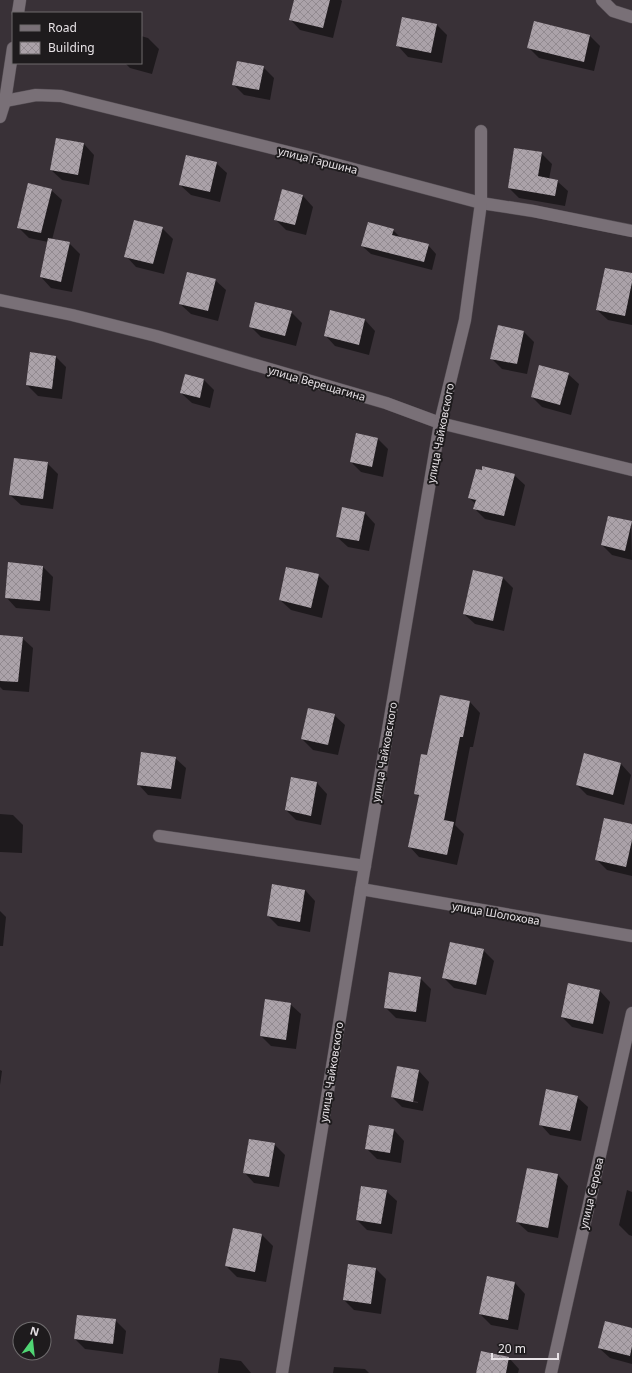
<svg xmlns="http://www.w3.org/2000/svg" width="632" height="1373" font-family="'Noto Sans',sans-serif">
	<defs>
		<pattern id="building-cross-hatch" width="8" height="8" patternUnits="userSpaceOnUse"><rect width="8" height="8" fill="#aba2a9"/><path d="M0 0l8 8M0 8l8-8" fill="none" stroke="#928a90"/></pattern>
	</defs>
	<rect width="100%" height="100%" fill="#393137"/>
	<g fill="#0007" fill-rule="evenodd">
		<polygon points="295,0 341,0 342,1 333,38 300,30 290,19"/>
		<polygon points="535,22 590,36 600,46 594,71 539,58 528,47"/>
		<polygon points="437,25 447,35 442,63 408,57 398,46"/>
		<polygon points="141,36 148,38 159,49 152,74 130,68 125,63 141,63"/>
		<polygon points="263,67 274,78 270,100 244,95 233,84"/>
		<polygon points="57,139 84,144 94,155 89,185 62,180 51,170"/>
		<polygon points="541,153 552,164 549,179 557,181 568,191 565,206 519,198 509,188"/>
		<polygon points="216,163 227,173 220,202 191,195 180,185"/>
		<polygon points="51,190 62,200 52,240 69,243 80,254 72,292 51,288 41,277 48,242 29,238 18,227"/>
		<polygon points="283,191 303,196 313,207 306,235 286,230 275,219"/>
		<polygon points="162,228 173,239 164,274 136,267 126,256"/>
		<polygon points="393,230 402,239 428,245 436,254 432,270 371,254 362,246"/>
		<polygon points="632,274 632,325 608,320 597,310"/>
		<polygon points="215,280 226,290 218,321 191,314 180,304"/>
		<polygon points="331,311 365,320 375,331 369,355 335,346 325,335"/>
		<polygon points="291,312 302,323 296,346 261,337 250,326"/>
		<polygon points="524,332 534,342 527,374 502,369 492,359"/>
		<polygon points="56,357 66,367 62,399 38,396 27,385"/>
		<polygon points="568,374 579,384 571,415 542,407 532,397"/>
		<polygon points="185,375 204,380 214,390 210,408 192,403 181,393"/>
		<polygon points="378,439 388,449 383,477 361,472 351,462"/>
		<polygon points="47,463 58,474 53,509 21,505 10,495"/>
		<polygon points="514,475 525,485 515,526 485,519 474,508 476,504 469,498"/>
		<polygon points="365,513 375,524 369,551 348,547 337,537"/>
		<polygon points="631,522 632,560 612,555 602,545"/>
		<polygon points="43,567 53,577 50,611 16,608 6,597"/>
		<polygon points="318,575 329,586 322,618 291,610 280,600"/>
		<polygon points="503,578 513,588 504,631 475,624 464,614"/>
		<polygon points="0,636 22,638 33,648 29,692 3,690 0,687"/>
		<polygon points="440,696 470,702 480,713 473,747 470,747 455,825 464,834 457,865 419,857 409,846 419,797 415,793 428,756"/>
		<polygon points="334,715 345,725 338,755 313,750 302,739"/>
		<polygon points="584,755 621,764 631,775 624,805 587,795 577,785"/>
		<polygon points="175,758 186,768 181,799 148,795 138,784"/>
		<polygon points="292,778 317,783 327,794 321,825 296,820 286,810"/>
		<polygon points="0,814 13,815 23,825 22,853 0,852"/>
		<polygon points="632,825 632,876 607,870 597,860"/>
		<polygon points="305,890 315,901 310,932 278,926 268,916"/>
		<polygon points="0,911 6,917 3,946 0,946"/>
		<polygon points="483,950 494,961 486,995 454,988 443,977"/>
		<polygon points="420,978 431,989 426,1022 396,1018 385,1007"/>
		<polygon points="600,991 610,1002 603,1034 572,1027 562,1017"/>
		<polygon points="290,1004 301,1014 296,1049 271,1046 261,1036"/>
		<polygon points="0,1070 2,1071 0,1085"/>
		<path d="M419 1071 429 1082 423 1111 402 1107 392 1097ZM402 1098 418 1102V1103L402 1100Z"/>
		<polygon points="577,1097 588,1107 581,1141 550,1135 540,1124"/>
		<polygon points="394,1130 404,1141 401,1163 377,1159 366,1148"/>
		<polygon points="274,1144 285,1155 279,1187 254,1183 244,1172"/>
		<polygon points="558,1175 568,1186 558,1238 528,1232 517,1222"/>
		<polygon points="627,1190 632,1192 632,1236 629,1235 619,1225"/>
		<polygon points="386,1191 397,1201 392,1234 367,1230 357,1220"/>
		<polygon points="233,1230 262,1235 273,1246 266,1282 237,1277 226,1266"/>
		<polygon points="376,1269 386,1279 381,1314 354,1310 344,1300"/>
		<polygon points="515,1283 525,1294 518,1330 491,1325 480,1314"/>
		<polygon points="115,1320 126,1331 123,1354 85,1349 75,1339"/>
		<polygon points="632,1329 632,1364 610,1358 599,1348"/>
		<polygon points="482,1352 509,1358 519,1369 518,1373 477,1373"/>
		<polygon points="220,1358 241,1361 251,1373 218,1373"/>
		<polygon points="334,1367 365,1369 369,1373 333,1373"/>
	</g>
	<g fill="url(#building-cross-hatch)">
		<polygon points="294,0 330,0 323,28 289,20"/>
		<polygon points="402,17 437,24 431,53 396,46"/>
		<polygon points="534,21 590,35 584,62 527,48"/>
		<polygon points="237,61 264,66 259,90 232,85"/>
		<polygon points="56,138 84,143 78,175 50,170"/>
		<polygon points="514,148 542,152 538,176 558,180 555,196 508,188"/>
		<polygon points="186,155 217,162 210,192 179,185"/>
		<polygon points="28,183 52,189 41,233 17,228"/>
		<polygon points="282,189 303,195 295,225 274,220"/>
		<polygon points="134,220 163,227 153,264 124,257"/>
		<polygon points="368,222 394,229 392,235 429,244 424,262 361,246"/>
		<polygon points="48,238 70,242 61,282 40,277"/>
		<polygon points="605,268 632,273 632,282 625,316 596,310"/>
		<polygon points="187,272 216,279 208,311 179,304"/>
		<polygon points="255,302 292,311 285,336 249,327"/>
		<polygon points="330,310 365,319 359,345 324,336"/>
		<polygon points="498,325 524,331 517,364 490,359"/>
		<polygon points="30,352 56,356 52,389 26,385"/>
		<polygon points="539,365 569,373 560,405 531,397"/>
		<polygon points="185,374 204,379 200,398 180,393"/>
		<polygon points="356,433 378,438 372,467 350,462"/>
		<polygon points="14,458 48,462 43,499 9,495"/>
		<polygon points="482,466 515,474 504,516 473,509 476,500 468,498 476,469 482,470"/>
		<polygon points="342,507 365,512 359,541 336,537"/>
		<polygon points="608,516 632,521 625,551 601,545"/>
		<polygon points="8,562 43,566 40,601 5,598"/>
		<polygon points="286,567 319,574 311,608 279,600"/>
		<polygon points="473,570 503,577 493,621 463,614"/>
		<polygon points="0,635 23,637 18,682 0,681"/>
		<polygon points="440,695 470,701 463,737 460,737 444,820 454,822 447,855 408,847 419,795 414,794 421,754 427,755"/>
		<polygon points="308,708 335,714 328,745 301,739"/>
		<polygon points="141,752 176,757 171,789 137,785"/>
		<polygon points="584,753 621,763 613,795 576,785"/>
		<polygon points="291,777 317,782 311,816 285,810"/>
		<polygon points="604,818 632,824 632,840 626,867 595,860"/>
		<polygon points="272,884 305,890 300,922 267,916"/>
		<polygon points="450,942 484,949 476,985 442,978"/>
		<polygon points="389,972 421,977 416,1012 384,1008"/>
		<polygon points="568,983 600,990 593,1024 561,1017"/>
		<polygon points="265,999 291,1003 286,1040 260,1036"/>
		<polygon points="397,1066 419,1070 413,1102 391,1097"/>
		<polygon points="546,1089 578,1096 570,1131 539,1125"/>
		<polygon points="369,1125 394,1129 390,1153 365,1149"/>
		<polygon points="249,1139 275,1143 269,1177 243,1173"/>
		<polygon points="527,1168 558,1174 548,1228 516,1222"/>
		<polygon points="361,1186 387,1190 381,1224 356,1220"/>
		<polygon points="233,1228 262,1234 255,1272 225,1266"/>
		<polygon points="348,1264 376,1268 371,1304 343,1300"/>
		<polygon points="487,1276 515,1282 508,1320 479,1314"/>
		<polygon points="77,1315 116,1319 113,1344 74,1339"/>
		<polygon points="605,1321 632,1328 632,1346 630,1356 598,1348"/>
		<polygon points="481,1351 509,1357 506,1373 476,1373"/>
	</g>
	<g fill="none" stroke-linecap="round" stroke-linejoin="round">
		<g stroke="#544d53" stroke-width="13">
			<g id="minor">
				<polyline points="602,0 613,11 632,17"/>
				<polyline points="18,13 20,0"/>
				<polyline points="5,101 36,95 61,96 312,158 481,203 533,211 632,231"/>
				<polyline points="0,117 5,101 13,48"/>
				<polyline points="0,300 72,315 156,336 386,403 440,423 632,470"/>
				<polyline points="159,836 365,866"/>
				<polyline points="361,889 632,936"/>
				<polyline points="282,1373 361,889 440,423 465,320 481,203 481,131"/>
				<polyline points="551,1373 632,1013"/>
			</g>
		</g>
		<use href="#minor" stroke="#797077" stroke-width="12"/>
	</g>
	<g text-anchor="middle" dominant-baseline="central" stroke-width="4" stroke-linejoin="round" paint-order="stroke">
		<g font-size="11" fill="#e7e2e6" stroke="#1e1b1d">
			<text transform="translate(318 160) rotate(14)">улица Гаршина</text>
			<text transform="translate(317 383) rotate(16)">улица Верещагина</text>
			<text transform="translate(440 433) rotate(-79)">улица Чайковского</text>
			<text transform="translate(384 752) rotate(-80)">улица Чайковского</text>
			<text transform="translate(496 913) rotate(10)">улица Шолохова</text>
			<text transform="translate(331 1072) rotate(-81)">улица Чайковского</text>
			<text transform="translate(591 1193) rotate(-77)">улица Серова</text>
		</g>
	</g>
	<rect x="12" y="12" width="130" height="52" fill="#1e1b1d" stroke="#6e6b6d"/>
	<rect x="20" y="25" width="20" height="6" fill="#797077" stroke="#6e6b6d"/>
	<text x="48" y="32" font-size="12" fill="#e7e2e6">Road</text>
	<rect x="20" y="42" width="20" height="12" fill="url(#building-cross-hatch)" stroke="#6e6b6d"/>
	<text x="48" y="52" font-size="12" fill="#e7e2e6">Building</text>
	<g transform="translate(32 1341) rotate(15)"><circle r="19" fill="#1e1b1d" stroke="#6e6b6d"/>
	<path d="M0-3L7 15L0 10L-7 15Z" fill="#50d674"/>
	<text y="-6" font-size="11" font-weight="bold" text-anchor="middle" fill="#e7e2e6">N</text>
	</g>
	<path d="M492 1353v6h66v-6" fill="none" stroke="#e7e2e6" stroke-width="2"/>
	<text x="498" y="1353" font-size="12" fill="#e7e2e6" stroke="#1e1b1d" stroke-width="3" paint-order="stroke">20 m</text>
</svg>
